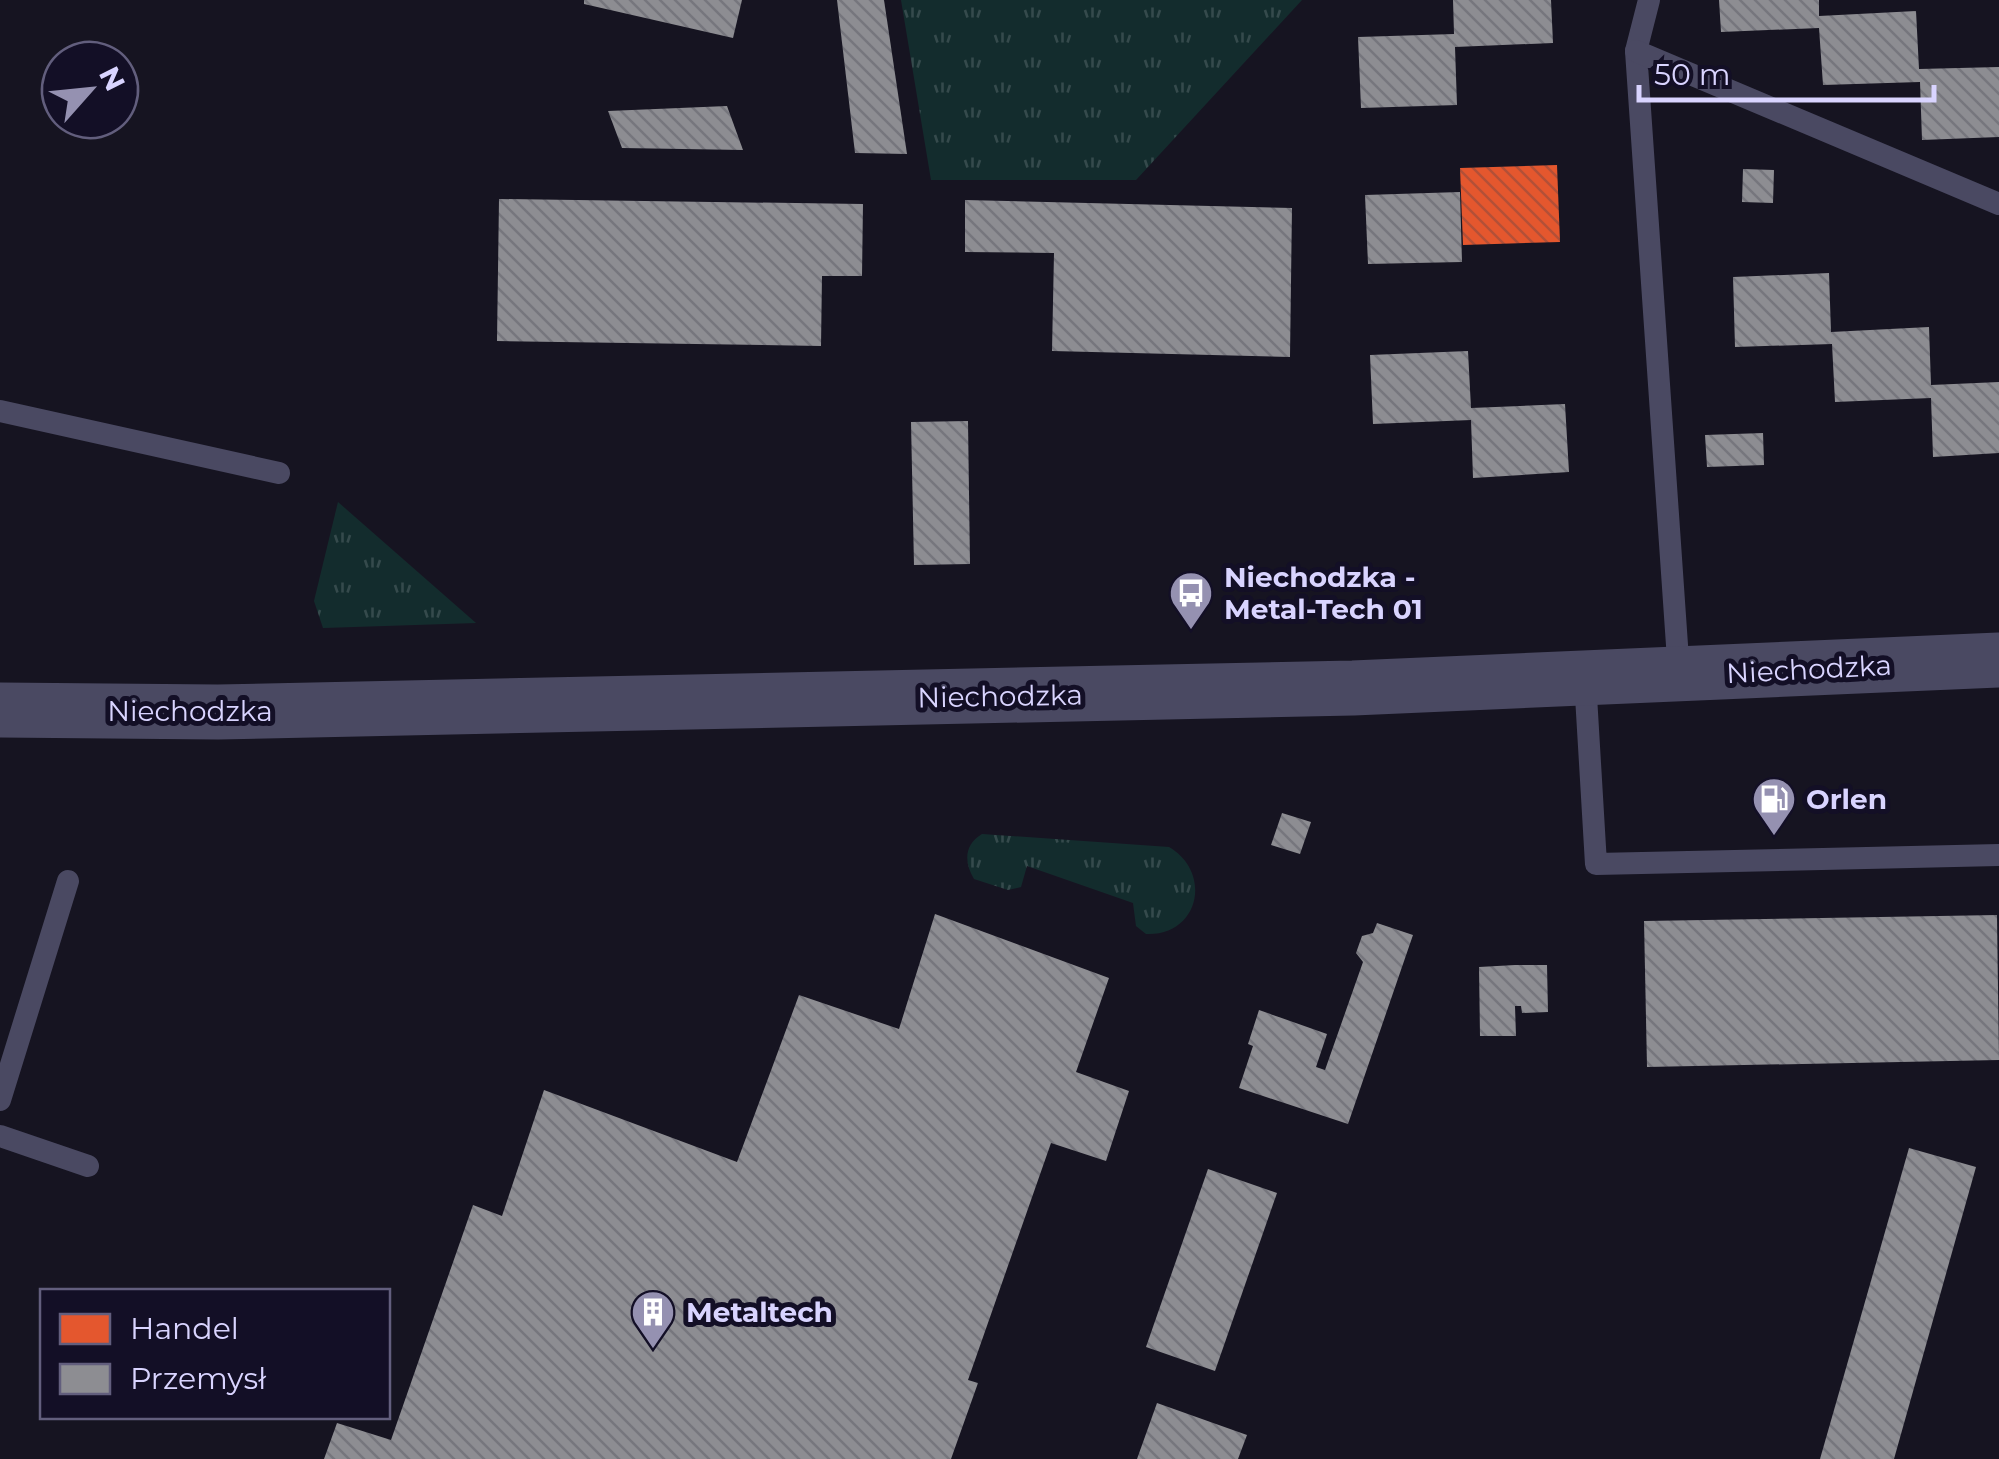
<svg xmlns="http://www.w3.org/2000/svg" width="1999" height="1459" font-family="Montserrat,sans-serif">
	<defs>
		<pattern id="grass-tufts" width="24" height="20" patternUnits="userSpaceOnUse" patternTransform="scale(2.5)"><rect width="24" height="20" fill="#132c2d"/><path d="M3 7l-1-3M5 7V3M7 7l1-3M15 17l-1-3M17 17v-4M19 17l1-3" fill="none" stroke="#354a4c"/></pattern>
		<pattern id="shops-back-hatch" width="6" height="6" patternUnits="userSpaceOnUse" patternTransform="scale(2.5)"><rect width="6" height="6" fill="#e4572e"/><path d="M-1 5l2 2M0 0l6 6M5-1l2 2" fill="none" stroke="#b35037"/></pattern>
		<pattern id="industry-back-hatch" width="6" height="6" patternUnits="userSpaceOnUse" patternTransform="scale(2.5)"><rect width="6" height="6" fill="#8d8d92"/><path d="M-1 5l2 2M0 0l6 6M5-1l2 2" fill="none" stroke="#76767d"/></pattern>
	</defs>
	<rect width="100%" height="100%" fill="#161421"/>
	<g fill="url(#grass-tufts)">
		<polygon points="901,0 1302,0 1136,180 931,180"/>
		<polygon points="338,502 476,623 323,628 314,601"/>
		<path d="M982 834 1169 847C1213 873 1199 936 1146 934L1136 926 1133 903 1027 866 1021 887 1008 890 974 879C964 862 964 845 982 834Z"/>
	</g>
	<polygon fill="url(#shops-back-hatch)" points="1557,165 1560,242 1463,245 1460,168"/>
	<g fill="url(#industry-back-hatch)">
		<polygon points="584,0 742,0 733,38 584,4"/>
		<polygon points="837,0 884,0 907,154 855,153"/>
		<polygon points="1453,0 1551,0 1553,43 1455,47 1457,105 1361,108 1358,37 1454,34"/>
		<polygon points="1719,0 1819,0 1819,16 1916,11 1919,69 1999,67 1999,137 1922,140 1920,82 1823,85 1819,28 1721,32"/>
		<polygon points="727,106 743,150 622,148 608,111"/>
		<polygon points="1743,169 1774,170 1773,203 1742,202"/>
		<polygon points="1460,192 1462,262 1368,264 1365,195"/>
		<polygon points="499,199 863,204 862,276 822,276 821,346 497,341"/>
		<polygon points="965,200 1292,208 1290,357 1052,351 1054,253 965,252"/>
		<polygon points="1829,273 1831,332 1929,327 1931,385 1999,382 1999,453 1933,457 1931,398 1835,402 1832,344 1735,347 1733,277"/>
		<polygon points="1468,351 1471,408 1565,404 1569,472 1473,478 1471,420 1373,424 1370,355"/>
		<polygon points="968,421 970,564 914,565 911,422"/>
		<polygon points="1763,433 1764,465 1707,467 1705,435"/>
		<polygon points="1282,813 1311,822 1300,854 1271,845"/>
		<polygon points="935,914 1109,978 1076,1072 1129,1091 1106,1161 1051,1143 968,1380 978,1383 951,1459 324,1459 337,1423 391,1440 473,1205 502,1216 544,1090 737,1162 799,995 899,1029"/>
		<polygon points="1997,915 1999,1060 1647,1067 1644,921"/>
		<polygon points="1377,923 1413,935 1348,1124 1239,1088 1253,1046 1248,1044 1259,1010 1327,1034 1316,1067 1325,1070 1363,962 1356,953 1362,936 1373,933"/>
		<polygon points="1515,965 1547,965 1548,1012 1522,1013 1521,1006 1515,1006 1516,1036 1480,1036 1479,967"/>
		<polygon points="1909,1148 1976,1167 1894,1459 1820,1459"/>
		<polygon points="1208,1169 1277,1193 1215,1371 1146,1347"/>
		<polygon points="1157,1403 1247,1435 1238,1459 1137,1459"/>
	</g>
	<g fill="none" stroke-linecap="round" stroke-linejoin="round">
		<g stroke="#4a4962" stroke-width="22">
			<polyline points="1649,0 1636,51 1679,674"/>
			<polyline points="1636,51 1999,204"/>
			<polyline points="0,411 279,473"/>
			<polyline points="1585,679 1596,864 1999,855"/>
			<polyline points="0,1100 68,881"/>
			<polyline points="0,1136 88,1166"/>
		</g>
		<polyline stroke="#4a4962" stroke-width="55" points="0,710 218,712 1353,688 1999,660"/>
	</g>
	<defs>
		<g id="bus-pin" transform="scale(2.25)"><path d="M0 17L-7.5 6A9.5 9.5 0 1 1 7.5 6Z" fill="#9591b1" stroke="#130f26"/><path d="M-5-6H5V4H4V6H2V4H-2V6H-4V4H-5ZM-3.5-4V0h7V-4ZM-3.5 1.2v1.5H-2V1.2ZM2 1.2v1.5H3.5V1.2Z" fill="#fff"/></g>
		<g id="fuel-pin" transform="scale(2.25)"><path d="M0 17L-7.5 6A9.5 9.5 0 1 1 7.5 6Z" fill="#9591b1" stroke="#130f26"/><path d="M-5.5-6h7V0h2V4h1.3V-2.5L3-4.5l.8-.8L6-3V5H2.5V1h-1V6h-7ZM-4.2-4.7v3.2H.2V-4.7Z" fill="#fff"/></g>
		<g id="building-pin" transform="scale(2.25)"><path d="M0 17L-7.5 6A9.5 9.5 0 1 1 7.5 6Z" fill="#9591b1" stroke="#130f26"/><path d="M-4-6H4V6H1V3H-1V6H-4ZM-2.5-4.3h1.7v1.8h-1.7ZM.8-4.3h1.7v1.8H.8ZM-2.5-1h1.7V.8h-1.7ZM.8-1h1.7V.8H.8Z" fill="#fff"/></g>
	</defs>
	<g fill-rule="evenodd">
		<use href="#bus-pin" x="1191" y="593"/>
		<use href="#fuel-pin" x="1774" y="799"/>
		<use href="#building-pin" x="653" y="1312"/>
	</g>
	<g text-anchor="middle" dominant-baseline="central" stroke-width="10" stroke-linejoin="round" paint-order="stroke">
		<g font-size="28" font-weight="bold" fill="#d9d4ff" stroke="#130f26" text-anchor="start">
			<text x="1224" y="577">Niechodzka -<tspan x="1224" dy="32">Metal-Tech 01</tspan></text>
			<text x="1806" y="799">Orlen</text>
			<text x="686" y="1312">Metaltech</text>
		</g>
		<g font-size="28" fill="#d9d4ff" stroke="#130f26">
			<text transform="translate(1809 669) rotate(-3)">Niechodzka</text>
			<text transform="translate(1000 696) rotate(-1)">Niechodzka</text>
			<text x="190" y="711">Niechodzka</text>
		</g>
	</g>
	<rect x="40" y="1289" width="350" height="130" fill="#130f26" stroke="#625e7d" stroke-width="2.5"/>
	<rect x="60" y="1314" width="50" height="30" fill="#e4572e" stroke="#625e7d" stroke-width="2.5"/>
	<text x="130" y="1339" font-size="30" fill="#d9d4ff">Handel</text>
	<rect x="60" y="1364" width="50" height="30" fill="#8d8d92" stroke="#625e7d" stroke-width="2.5"/>
	<text x="130" y="1389" font-size="30" fill="#d9d4ff">Przemysł</text>
	<g transform="translate(90 90) rotate(63)"><circle r="48" fill="#130f26" stroke="#625e7d" stroke-width="2.5"/>
	<path d="M0-8L18 38L0 25L-18 38Z" fill="#9591b1"/>
	<text y="-15" font-size="28" font-weight="bold" text-anchor="middle" fill="#d9d4ff">N</text>
	</g>
	<path d="M1639 85v15h295v-15" fill="none" stroke="#d9d4ff" stroke-width="5"/>
	<text x="1654" y="85" font-size="30" fill="#d9d4ff" stroke="#130f26" stroke-width="8" paint-order="stroke">50 m</text>
</svg>
